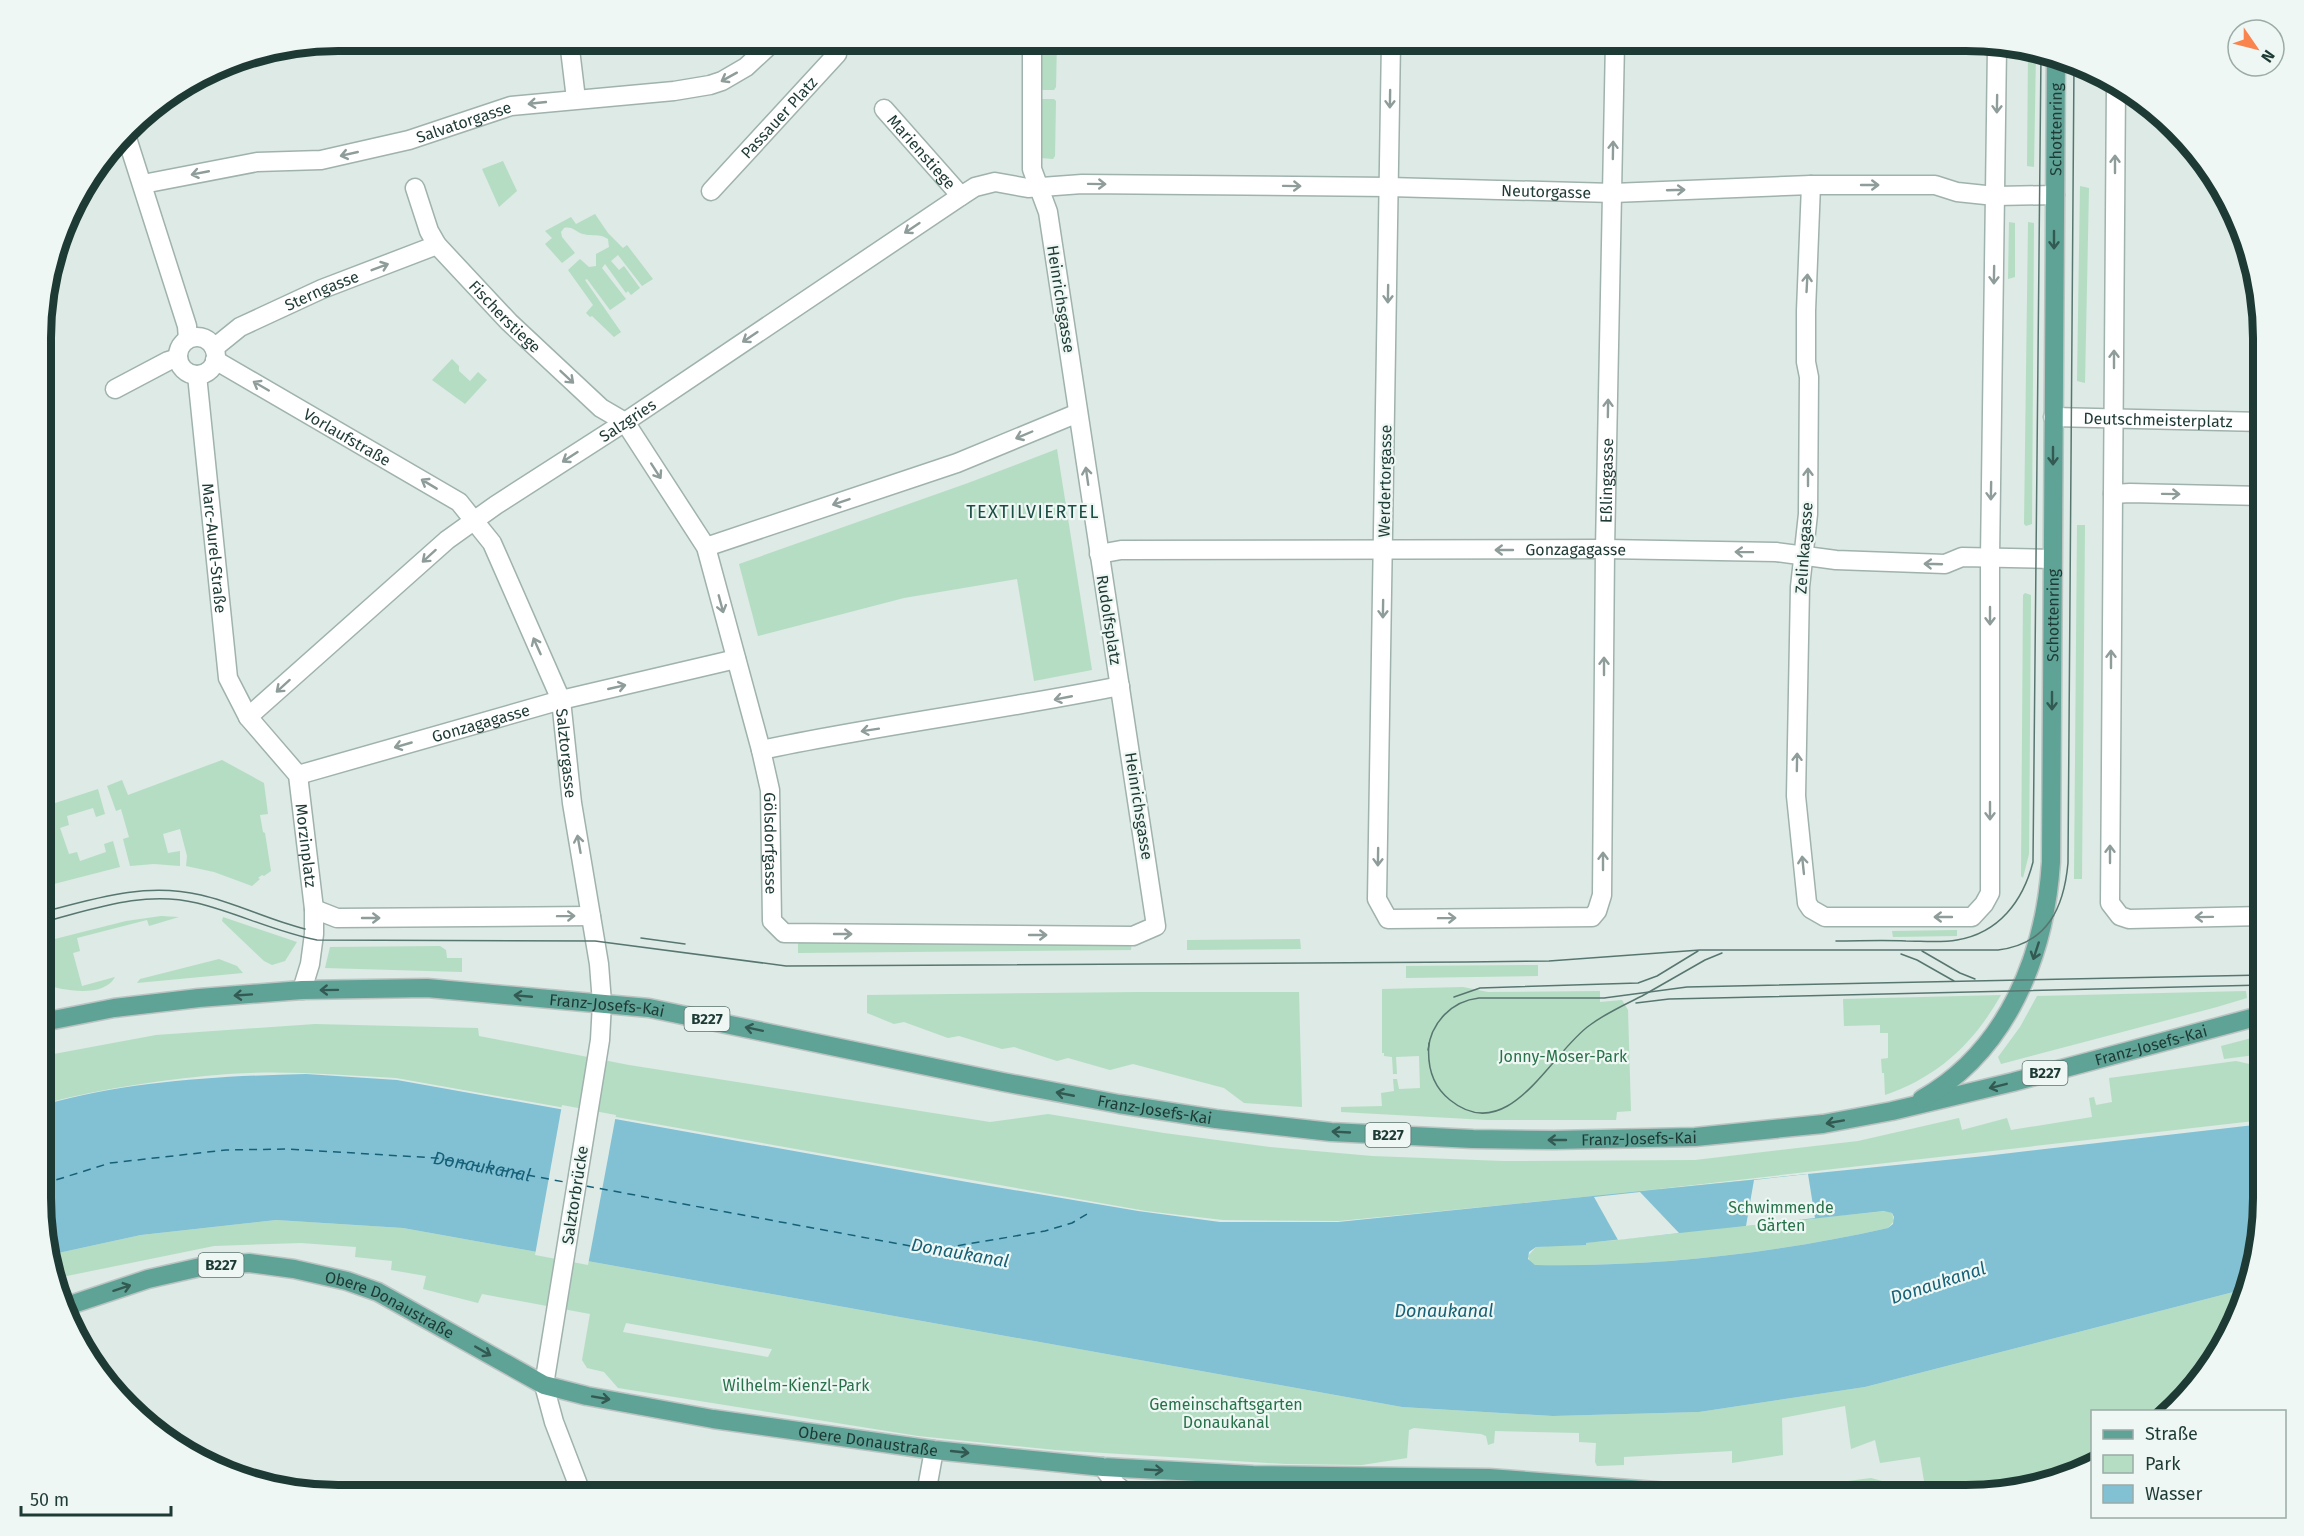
<svg xmlns="http://www.w3.org/2000/svg" width="2304" height="1536" font-family="'Fira Sans',sans-serif">
	<rect width="100%" height="100%" fill="#ddeae5"/>
	<g fill="#b5ddc3" fill-rule="evenodd">
		<polygon points="1040,41 1057,41 1056,87 1054,90 1043,90 1040,87"/>
		<polygon points="2028,51 2036,52 2034,167 2027,166"/>
		<polygon points="1041,99 1054,99 1056,101 1055,156 1053,159 1040,158"/>
		<polygon points="503,161 517,191 499,207 482,169"/>
		<polygon points="2080,186 2089,188 2085,383 2077,381"/>
		<path d="M595 214 608 233 623 248 627 245 653 279 642 286 618 255 611 261 619 270 624 266 640 288 631 295 628 291 626 293 605 264 602 268 626 299 610 310 587 279 585 280 621 332 614 337 592 316 590 317 586 313 593 305 568 270 580 259 589 267 596 266V254L609 247 608 239C599 233 593 237 583 234 575 232 573 226 564 228L561 232 562 237 575 253 562 263 545 244 552 238 545 231 571 217 576 224Z"/>
		<polygon points="2009,222 2015,223 2015,277 2008,279"/>
		<polygon points="2028,222 2034,223 2032,524 2026,526 2024,524"/>
		<polygon points="452,359 459,366 459,371 470,381 478,372 487,380 465,404 432,380"/>
		<polygon points="1057,449 1092,670 1034,681 1017,579 904,598 758,636 739,564 968,483"/>
		<polygon points="2077,525 2085,525 2082,879 2074,879"/>
		<polygon points="2025,593 2031,595 2029,854 2023,878 2021,876 2023,595"/>
		<polygon points="222,760 264,783 268,814 260,815 263,832 265,833 271,871 264,876 262,875 258,878 260,879 252,886 214,872 186,866 187,856 180,829 163,834 168,853 180,851 180,866 154,864 130,866 123,839 129,837 121,809 116,811 107,786 122,780 128,795"/>
		<polygon points="98,789 105,814 96,817 93,808 67,816 69,825 60,828 69,854 77,852 80,861 106,852 104,844 113,841 120,867 50,885 43,860 43,807"/>
		<path d="M161 916 179 917 149 926 147 920 77 938 80 951 73 953 82 986 115 977C103 999 61 990 43 984V942L126 921Z"/>
		<polygon points="223,917 297,942 285,961 272,965 264,961 222,921"/>
		<polygon points="1957,930 1957,936 1893,937 1892,931"/>
		<polygon points="1300,939 1301,949 1187,950 1187,940"/>
		<polygon points="1132,941 1131,950 798,953 798,943"/>
		<polygon points="440,946 446,950 447,958 462,958 462,972 325,968 330,947"/>
		<polygon points="219,959 237,966 243,973 137,983 140,979"/>
		<polygon points="1538,965 1538,976 1406,978 1406,966"/>
		<polygon points="1463,987 1488,992 1600,991 1600,1002 1622,1000 1628,1010 1631,1111 1617,1112 1616,1120 1487,1120 1341,1112 1341,1107 1382,1106 1381,1093 1394,1091 1393,1079 1397,1079 1399,1089 1420,1088 1419,1056 1396,1057 1397,1074 1393,1074 1392,1057 1384,1056 1384,1053 1382,1053 1382,989"/>
		<polygon points="2246,991 2247,998 2217,1007 2001,1064 1998,1057 2020,1027 2037,996"/>
		<polygon points="1141,992 1299,992 1302,1107 1244,1103 1224,1088 1133,1064 1110,1070 1068,1058 1057,1061 1014,1047 1002,1049 959,1036 948,1038 904,1022 894,1024 867,1013 867,995"/>
		<path d="M2001 995C1974 1043 1938 1077 1885 1095L1884 1073H1882L1881 1059 1888 1058V1033H1880V1025L1844 1026 1843 999Z"/>
		<path d="M315 1024 478 1028 479 1036 629 1065 990 1122 1048 1114 1164 1133 1270 1147 1372 1156 1503 1161 1695 1160 1858 1141 1959 1118 1962 1130 2007 1118 2011 1130 2092 1117 2089 1098 2094 1097 2096 1105 2112 1102 2109 1078 2236 1061 2263 1067V1120L1641 1191 1808 1174 1815 1218 1886 1211 1892 1213 1894 1221 1888 1228C1771 1254 1655 1267 1535 1265L1530 1262 1528 1256 1536 1247 1617 1240 1594 1196 1339 1221 1223 1220 1146 1211 396 1078C340 1075 284 1070 228 1074 166 1079 103 1088 43 1104V1056L156 1035Z"/>
		<polygon points="2263,1035 2263,1054 2224,1059 2221,1046"/>
		<path d="M276 1220 403 1228 1402 1407 1553 1416 1699 1412 1865 1387 2249 1288 2213 1364 2171 1411 2092 1412V1465L2043 1485 1985 1495H1767L1749 1490 1751 1485 1780 1490 1871 1478 1926 1493 1920 1457 1880 1463 1875 1440 1851 1449 1845 1406 1782 1418 1783 1455 1732 1463V1451L1624 1457V1465L1597 1466 1595 1462 1596 1443 1579 1442V1433L1495 1431 1494 1443 1488 1445 1486 1436 1481 1434 1414 1428 1409 1430 1407 1458 1362 1465 1286 1464 1055 1450 918 1436 618 1388 604 1372 587 1368 582 1360 590 1314 482 1294 478 1303 423 1289 426 1276 391 1270 392 1261 355 1257 356 1247 301 1243 214 1246 57 1278 49 1255 141 1235ZM626 1323 771 1349H772L768 1357 623 1332Z"/>
	</g>
	<path fill="#82c0d3" fill-rule="evenodd" d="M306 1074 397 1080 967 1182 1138 1211 1220 1222H1338L1985 1156 2263 1124V1217L2249 1288 1865 1387 1699 1412 1553 1416 1402 1407 403 1228 276 1220 141 1235 49 1255 43 1237V1105C129 1081 218 1076 306 1074ZM1884 1211 1892 1213 1894 1217 1893 1224 1888 1228C1771 1254 1655 1267 1535 1265L1528 1259 1529 1252 1536 1247 1586 1245V1243Z"/>
	<g fill="#ddeae5">
		<polygon points="562,1105 616,1115 588,1265 535,1255"/>
		<polygon points="1808,1174 1815,1218 1746,1226 1754,1180"/>
		<polygon points="1640,1192 1679,1233 1618,1240 1594,1197"/>
	</g>
	<g fill="none" stroke-linecap="round" stroke-linejoin="round">
		<g stroke="#166078" stroke-width="1.5" stroke-dasharray="8 6" stroke-linecap="butt">
			<path id="s1" d="M43 1184 110 1163 226 1150 287 1149 436 1158 570 1183"/>
			<polyline points="586,1186 932,1250 1045,1231 1072,1223 1087,1214"/>
		</g>
		<g stroke="#a0b2ad" stroke-width="21">
			<g id="minor">
				<polyline points="569,41 576,99"/>
				<path id="s2" d="M1391 41 1377 899 1388 919 1592 917 1597 911 1602 895 1605 549 1615 41"/>
				<polyline points="2116,83 2110,903 2120,916 2129,919 2263,916"/>
				<path id="s3" d="M884 109 961 196"/>
				<polyline points="126,135 187,326 188,339"/>
				<path id="s4" d="M143 184 257 162 321 160 409 140 511 106 674 91 710 85 722 81 746 67 774 41"/>
				<polyline points="1811,185 1806,311 1806,362 1809,377 1808,514 1800,587 1796,796 1807,903 1811,909 1825,917 1972,917 1984,904 1990,893 1990,558 1997,46"/>
				<path id="s5" d="M415 188 429 231 437 245 509 322 601 408 625 422 706 547 761 750 770 790 772 921 784 933 1133 936 1156 926 1048 212 1032 169V41"/>
				<path id="s6" d="M711 191 837 54 832 41"/>
				<circle cx="197" cy="356" r="19"/>
				<path id="s7" d="M214 348 240 327 322 289 437 245"/>
				<path id="s8" d="M215 360 459 502 492 543 561 700 572 803 599 964 602 1003 600 1040 544 1385 554 1422 582 1495"/>
				<path id="s9" d="M197 375 228 678 248 717 298 775 314 909V934L310 964 302 990"/>
				<polyline points="115,389 168,361 178,358"/>
				<path id="s10" d="M2053 417 2263 422"/>
				<polyline points="2113,494 2130,493 2263,496"/>
				<polyline points="706,547 957,463 1078,413"/>
				<path id="s11" d="M1099 554 1121 550 1605 549 1776 552 1836 560 1945 564 1962 557 2052 559"/>
				<path id="s12" d="M248 717 447 540 496 505 625 422 961 196 975 187 995 182 1028 188 1082 184 1389 187 1613 193 1811 185H1935L1957 192 1995 196 2055 195"/>
				<path d="M761 750C880 725 1001 710 1120 686"/>
				<path id="s13" d="M298 775 561 700 736 659"/>
				<polyline points="314,909 337,918 591,916"/>
				<polyline points="934,1450 928,1483 935,1495"/>
				<polyline points="1103,1467 1116,1485 1129,1495"/>
			</g>
		</g>
		<g stroke="#bcc4c2" stroke-width="21">
			<g id="major">
				<path id="s14" d="M43 1022 114 1008 199 998 302 990 427 988 649 1008 1003 1082 1119 1104 1216 1119 1331 1132 1473 1139 1554 1140 1695 1137 1823 1124 1892 1111 2013 1082 2263 1015"/>
				<path id="s15" d="M1922 1099C2007 1051 2045 956 2051 862L2056 55"/>
				<path id="s16" d="M67 1306 148 1279 205 1266 249 1263 294 1269 347 1281 378 1292 544 1385 587 1396 713 1419 934 1450 1103 1467 1253 1475 1489 1478 1707 1495"/>
			</g>
		</g>
		<use href="#minor" stroke="#fff" stroke-width="18"/>
		<use href="#major" stroke="#5fa296" stroke-width="18"/>
		<g stroke="#587670" stroke-width="1.5">
			<path d="M43 912C96 898 146 882 201 895 236 903 269 920 305 929"/>
			<path d="M43 922C94 909 144 890 197 903 238 913 275 932 317 940L595 941 786 966 1466 962 1549 961 1700 950H1998C2048 944 2064 907 2068 863L2074 63"/>
			<polyline points="641,938 685,944"/>
			<path d="M1836 941C1859 941 1882 940 1906 941 1922 941 1941 943 1957 940 1999 933 2023 901 2033 862L2041 53"/>
			<polyline points="1922,951 1960,973 1975,979"/>
			<polyline points="1901,954 1917,960 1954,981"/>
			<polyline points="1454,997 1480,988 1638,983 1657,976 1698,951"/>
			<polyline points="1636,1003 1669,999 2263,985"/>
			<path d="M1429 1043C1427 1065 1432 1086 1450 1100 1509 1148 1551 1052 1590 1025 1606 1013 1624 1005 1642 996 1663 984 1684 972 1705 960L1722 953"/>
			<path d="M1428 1050C1431 1022 1452 1001 1479 998H1604L1687 987 2263 975"/>
		</g>
	</g>
	<defs><path id="oneway-shaft" d="M-6 0H5M1.5-3L5.5 0L1.5 3" fill="none" stroke-width="1.6" stroke-linecap="round" stroke-linejoin="round" transform="scale(1.5)"/></defs>
	<g stroke="#8e9c9a">
		<use href="#oneway-shaft" transform="translate(729 77) rotate(151)"/>
		<use href="#oneway-shaft" transform="translate(1390 99) rotate(91)"/>
		<use href="#oneway-shaft" transform="translate(537 103) rotate(174)"/>
		<use href="#oneway-shaft" transform="translate(1997 104) rotate(91)"/>
		<use href="#oneway-shaft" transform="translate(1613 150) rotate(-89)"/>
		<use href="#oneway-shaft" transform="translate(349 154) rotate(167)"/>
		<use href="#oneway-shaft" transform="translate(2115 164) rotate(-90)"/>
		<use href="#oneway-shaft" transform="translate(200 173) rotate(169)"/>
		<use href="#oneway-shaft" transform="translate(1097 184) rotate(1)"/>
		<use href="#oneway-shaft" transform="translate(1870 185)"/>
		<use href="#oneway-shaft" transform="translate(1292 186) rotate(1)"/>
		<use href="#oneway-shaft" transform="translate(1676 190) rotate(-2)"/>
		<use href="#oneway-shaft" transform="translate(912 228) rotate(146)"/>
		<use href="#oneway-shaft" transform="translate(380 267) rotate(-21)"/>
		<use href="#oneway-shaft" transform="translate(1994 275) rotate(91)"/>
		<use href="#oneway-shaft" transform="translate(1807 283) rotate(-87)"/>
		<use href="#oneway-shaft" transform="translate(1388 294) rotate(91)"/>
		<use href="#oneway-shaft" transform="translate(750 337) rotate(146)"/>
		<use href="#oneway-shaft" transform="translate(2114 359) rotate(-90)"/>
		<use href="#oneway-shaft" transform="translate(567 377) rotate(43)"/>
		<use href="#oneway-shaft" transform="translate(261 386) rotate(-150)"/>
		<use href="#oneway-shaft" transform="translate(1608 408) rotate(-89)"/>
		<use href="#oneway-shaft" transform="translate(1024 435) rotate(157)"/>
		<use href="#oneway-shaft" transform="translate(570 457) rotate(147)"/>
		<use href="#oneway-shaft" transform="translate(656 471) rotate(57)"/>
		<use href="#oneway-shaft" transform="translate(1087 476) rotate(-98)"/>
		<use href="#oneway-shaft" transform="translate(1808 477) rotate(-90)"/>
		<use href="#oneway-shaft" transform="translate(429 484) rotate(-149)"/>
		<use href="#oneway-shaft" transform="translate(1991 491) rotate(91)"/>
		<use href="#oneway-shaft" transform="translate(2171 494) rotate(1)"/>
		<use href="#oneway-shaft" transform="translate(841 502) rotate(161)"/>
		<use href="#oneway-shaft" transform="translate(1504 550) rotate(180)"/>
		<use href="#oneway-shaft" transform="translate(1744 552) rotate(-179)"/>
		<use href="#oneway-shaft" transform="translate(429 556) rotate(138)"/>
		<use href="#oneway-shaft" transform="translate(1933 564) rotate(-178)"/>
		<use href="#oneway-shaft" transform="translate(721 604) rotate(75)"/>
		<use href="#oneway-shaft" transform="translate(1383 609) rotate(91)"/>
		<use href="#oneway-shaft" transform="translate(1990 616) rotate(90)"/>
		<use href="#oneway-shaft" transform="translate(537 646) rotate(-114)"/>
		<use href="#oneway-shaft" transform="translate(2111 659) rotate(-90)"/>
		<use href="#oneway-shaft" transform="translate(1604 666) rotate(-90)"/>
		<use href="#oneway-shaft" transform="translate(283 686) rotate(138)"/>
		<use href="#oneway-shaft" transform="translate(617 687) rotate(-13)"/>
		<use href="#oneway-shaft" transform="translate(1063 698) rotate(169)"/>
		<use href="#oneway-shaft" transform="translate(870 730) rotate(171)"/>
		<use href="#oneway-shaft" transform="translate(403 745) rotate(164)"/>
		<use href="#oneway-shaft" transform="translate(1797 762) rotate(-89)"/>
		<use href="#oneway-shaft" transform="translate(1990 811) rotate(90)"/>
		<use href="#oneway-shaft" transform="translate(579 844) rotate(-100)"/>
		<use href="#oneway-shaft" transform="translate(2110 854) rotate(-90)"/>
		<use href="#oneway-shaft" transform="translate(1378 857) rotate(91)"/>
		<use href="#oneway-shaft" transform="translate(1603 861) rotate(-90)"/>
		<use href="#oneway-shaft" transform="translate(1803 865) rotate(-96)"/>
		<use href="#oneway-shaft" transform="translate(566 916) rotate(-1)"/>
		<use href="#oneway-shaft" transform="translate(1943 917) rotate(180)"/>
		<use href="#oneway-shaft" transform="translate(2204 917) rotate(179)"/>
		<use href="#oneway-shaft" transform="translate(371 918)"/>
		<use href="#oneway-shaft" transform="translate(1447 918) rotate(-1)"/>
		<use href="#oneway-shaft" transform="translate(843 934)"/>
		<use href="#oneway-shaft" transform="translate(1038 935)"/>
	</g>
	<g stroke="#325952">
		<use href="#oneway-shaft" transform="translate(2054 240) rotate(90)"/>
		<use href="#oneway-shaft" transform="translate(2053 456) rotate(90)"/>
		<use href="#oneway-shaft" transform="translate(2052 701) rotate(90)"/>
		<use href="#oneway-shaft" transform="translate(2036 951) rotate(108)"/>
		<use href="#oneway-shaft" transform="translate(329 990) rotate(179)"/>
		<use href="#oneway-shaft" transform="translate(243 995) rotate(176)"/>
		<use href="#oneway-shaft" transform="translate(523 996) rotate(-175)"/>
		<use href="#oneway-shaft" transform="translate(754 1029) rotate(-168)"/>
		<use href="#oneway-shaft" transform="translate(1998 1086) rotate(166)"/>
		<use href="#oneway-shaft" transform="translate(1065 1094) rotate(-169)"/>
		<use href="#oneway-shaft" transform="translate(1835 1122) rotate(170)"/>
		<use href="#oneway-shaft" transform="translate(1341 1132) rotate(-177)"/>
		<use href="#oneway-shaft" transform="translate(1557 1140) rotate(180)"/>
		<use href="#oneway-shaft" transform="translate(122 1288) rotate(-18)"/>
		<use href="#oneway-shaft" transform="translate(483 1351) rotate(30)"/>
		<use href="#oneway-shaft" transform="translate(601 1398) rotate(10)"/>
		<use href="#oneway-shaft" transform="translate(960 1452) rotate(6)"/>
		<use href="#oneway-shaft" transform="translate(1154 1470) rotate(3)"/>
	</g>
	<g text-anchor="middle" dominant-baseline="central" stroke-width="4.5" stroke-linejoin="round" paint-order="stroke">
		<g fill="#eef7f3" stroke="#5c736e" stroke-width="1.5">
			<rect x="684.5" y="1007" width="45" height="24" rx="4.5"/>
			<rect x="2022.5" y="1061" width="45" height="24" rx="4.5"/>
			<rect x="1365.5" y="1123" width="45" height="24" rx="4.5"/>
			<rect x="198.5" y="1253" width="45" height="24" rx="4.5"/>
		</g>
		<g font-size="15" font-weight="bold" fill="#1e3a35">
			<text x="707" y="1019">B227</text>
			<text x="2045" y="1073">B227</text>
			<text x="1388" y="1135">B227</text>
			<text x="221" y="1265">B227</text>
		</g>
		<g font-size="16" fill="#1e3a35" stroke="#eef7f3">
			<text stroke="none"><textPath href="#s6" startOffset="100">Passauer Platz</textPath></text>
			<text stroke="none"><textPath href="#s4" startOffset="328">Salvatorgasse</textPath></text>
			<text stroke="none"><textPath href="#s15" startOffset="1014">Schottenring</textPath></text>
			<text stroke="none"><textPath href="#s3" startOffset="57">Marienstiege</textPath></text>
			<text stroke="none"><textPath href="#s12" startOffset="1474">Neutorgasse</textPath></text>
			<text stroke="none"><textPath href="#s7" startOffset="123">Sterngasse</textPath></text>
			<text transform="translate(1061 299) rotate(81)">Heinrichsgasse</text>
			<text stroke="none"><textPath href="#s5" startOffset="160">Fischerstiege</textPath></text>
			<text stroke="none"><textPath href="#s10" startOffset="105">Deutschmeisterplatz</textPath></text>
			<text stroke="none"><textPath href="#s12" startOffset="483">Salzgries</textPath></text>
			<text stroke="none"><textPath href="#s8" startOffset="153">Vorlaufstraße</textPath></text>
			<text stroke="none"><textPath href="#s2" startOffset="1524">Eßlinggasse</textPath></text>
			<text transform="translate(1385 481) rotate(-89)">Werdertorgasse</text>
			<text transform="translate(1804 548) rotate(-86)">Zelinkagasse</text>
			<text stroke="none"><textPath href="#s9" startOffset="174">Marc-Aurel-Straße</textPath></text>
			<text stroke="none"><textPath href="#s11" startOffset="477">Gonzagagasse</textPath></text>
			<text stroke="none"><textPath href="#s15" startOffset="528">Schottenring</textPath></text>
			<text transform="translate(1109 620) rotate(81)">Rudolfsplatz</text>
			<text stroke="none"><textPath href="#s13" startOffset="190">Gonzagagasse</textPath></text>
			<text stroke="none"><textPath href="#s8" startOffset="560">Salztorgasse</textPath></text>
			<text transform="translate(1139 806) rotate(81)">Heinrichsgasse</text>
			<text stroke="none"><textPath href="#s5" startOffset="774">Gölsdorfgasse</textPath></text>
			<text stroke="none"><textPath href="#s9" startOffset="496">Morzinplatz</textPath></text>
			<text stroke="none"><textPath href="#s14" startOffset="567">Franz-Josefs-Kai</textPath></text>
			<text stroke="none"><textPath href="#s14" startOffset="2133">Franz-Josefs-Kai</textPath></text>
			<text stroke="none"><textPath href="#s14" startOffset="1125">Franz-Josefs-Kai</textPath></text>
			<text stroke="none"><textPath href="#s14" startOffset="1611">Franz-Josefs-Kai</textPath></text>
			<text transform="translate(575 1195) rotate(-81)">Salztorbrücke</text>
			<text stroke="none"><textPath href="#s16" startOffset="336">Obere Donaustraße</textPath></text>
			<text stroke="none"><textPath href="#s16" startOffset="840">Obere Donaustraße</textPath></text>
		</g>
		<g font-size="16" fill="#27724a" stroke="#eef7f3">
			<text x="1563" y="1056">Jonny-Moser-Park</text>
			<text x="1781" y="1207">Schwimmende<tspan x="1781" dy="18">Gärten</tspan></text>
			<text x="796" y="1385">Wilhelm-Kienzl-Park</text>
			<text x="1226" y="1404">Gemeinschaftsgarten<tspan x="1226" dy="18">Donaukanal</tspan></text>
		</g>
		<g font-size="18" letter-spacing="1.5" fill="#1a4d44" stroke="#eef7f3">
			<text x="1033" y="512">TEXTILVIERTEL</text>
		</g>
		<g font-size="18" font-style="italic" fill="#166078" stroke="#eef7f3">
			<text stroke="none"><textPath href="#s1" startOffset="444">Donaukanal</textPath></text>
			<text transform="translate(960 1253) rotate(10)">Donaukanal</text>
			<text transform="translate(1938 1283) rotate(-18)">Donaukanal</text>
			<text x="1444" y="1311">Donaukanal</text>
		</g>
	</g>
	<path d="M0 0H2304V1536H0ZM338 51H1966A287 287 0 0 1 2253 338V1198A287 287 0 0 1 1966 1485H338A287 287 0 0 1 51 1198V338A287 287 0 0 1 338 51Z" fill="#eef7f3" fill-rule="evenodd"/>
	<path fill="none" stroke="#1e3a35" stroke-width="8" d="M338 51H1966A287 287 0 0 1 2253 338V1198A287 287 0 0 1 1966 1485H338A287 287 0 0 1 51 1198V338A287 287 0 0 1 338 51Z"/>
	<rect x="2091" y="1410" width="195" height="108" fill="#eef7f3" stroke="#9baba7" stroke-width="1.5"/>
	<rect x="2103" y="1430" width="30" height="9" fill="#5fa296" stroke="#9baba7" stroke-width="1.5"/>
	<text x="2145" y="1440" font-size="18" fill="#1e3a35">Straße</text>
	<rect x="2103" y="1455" width="30" height="18" fill="#b5ddc3" stroke="#9baba7" stroke-width="1.5"/>
	<text x="2145" y="1470" font-size="18" fill="#1e3a35">Park</text>
	<rect x="2103" y="1485" width="30" height="18" fill="#82c0d3" stroke="#9baba7" stroke-width="1.5"/>
	<text x="2145" y="1500" font-size="18" fill="#1e3a35">Wasser</text>
	<g transform="translate(2256 48) rotate(125)"><circle r="28" fill="#eef7f3" stroke="#9baba7" stroke-width="1.5"/>
	<path d="M0-4.5L10 22L0 15L-10 22Z" fill="#f9844d"/>
	<text y="-9" font-size="16" font-weight="bold" text-anchor="middle" fill="#1e3a35">N</text>
	</g>
	<path d="M21 1506v9h150v-9" fill="none" stroke="#1e3a35" stroke-width="3"/>
	<text x="30" y="1506" font-size="18" fill="#1e3a35" stroke="#eef7f3" stroke-width="4.5" paint-order="stroke">50 m</text>
</svg>
